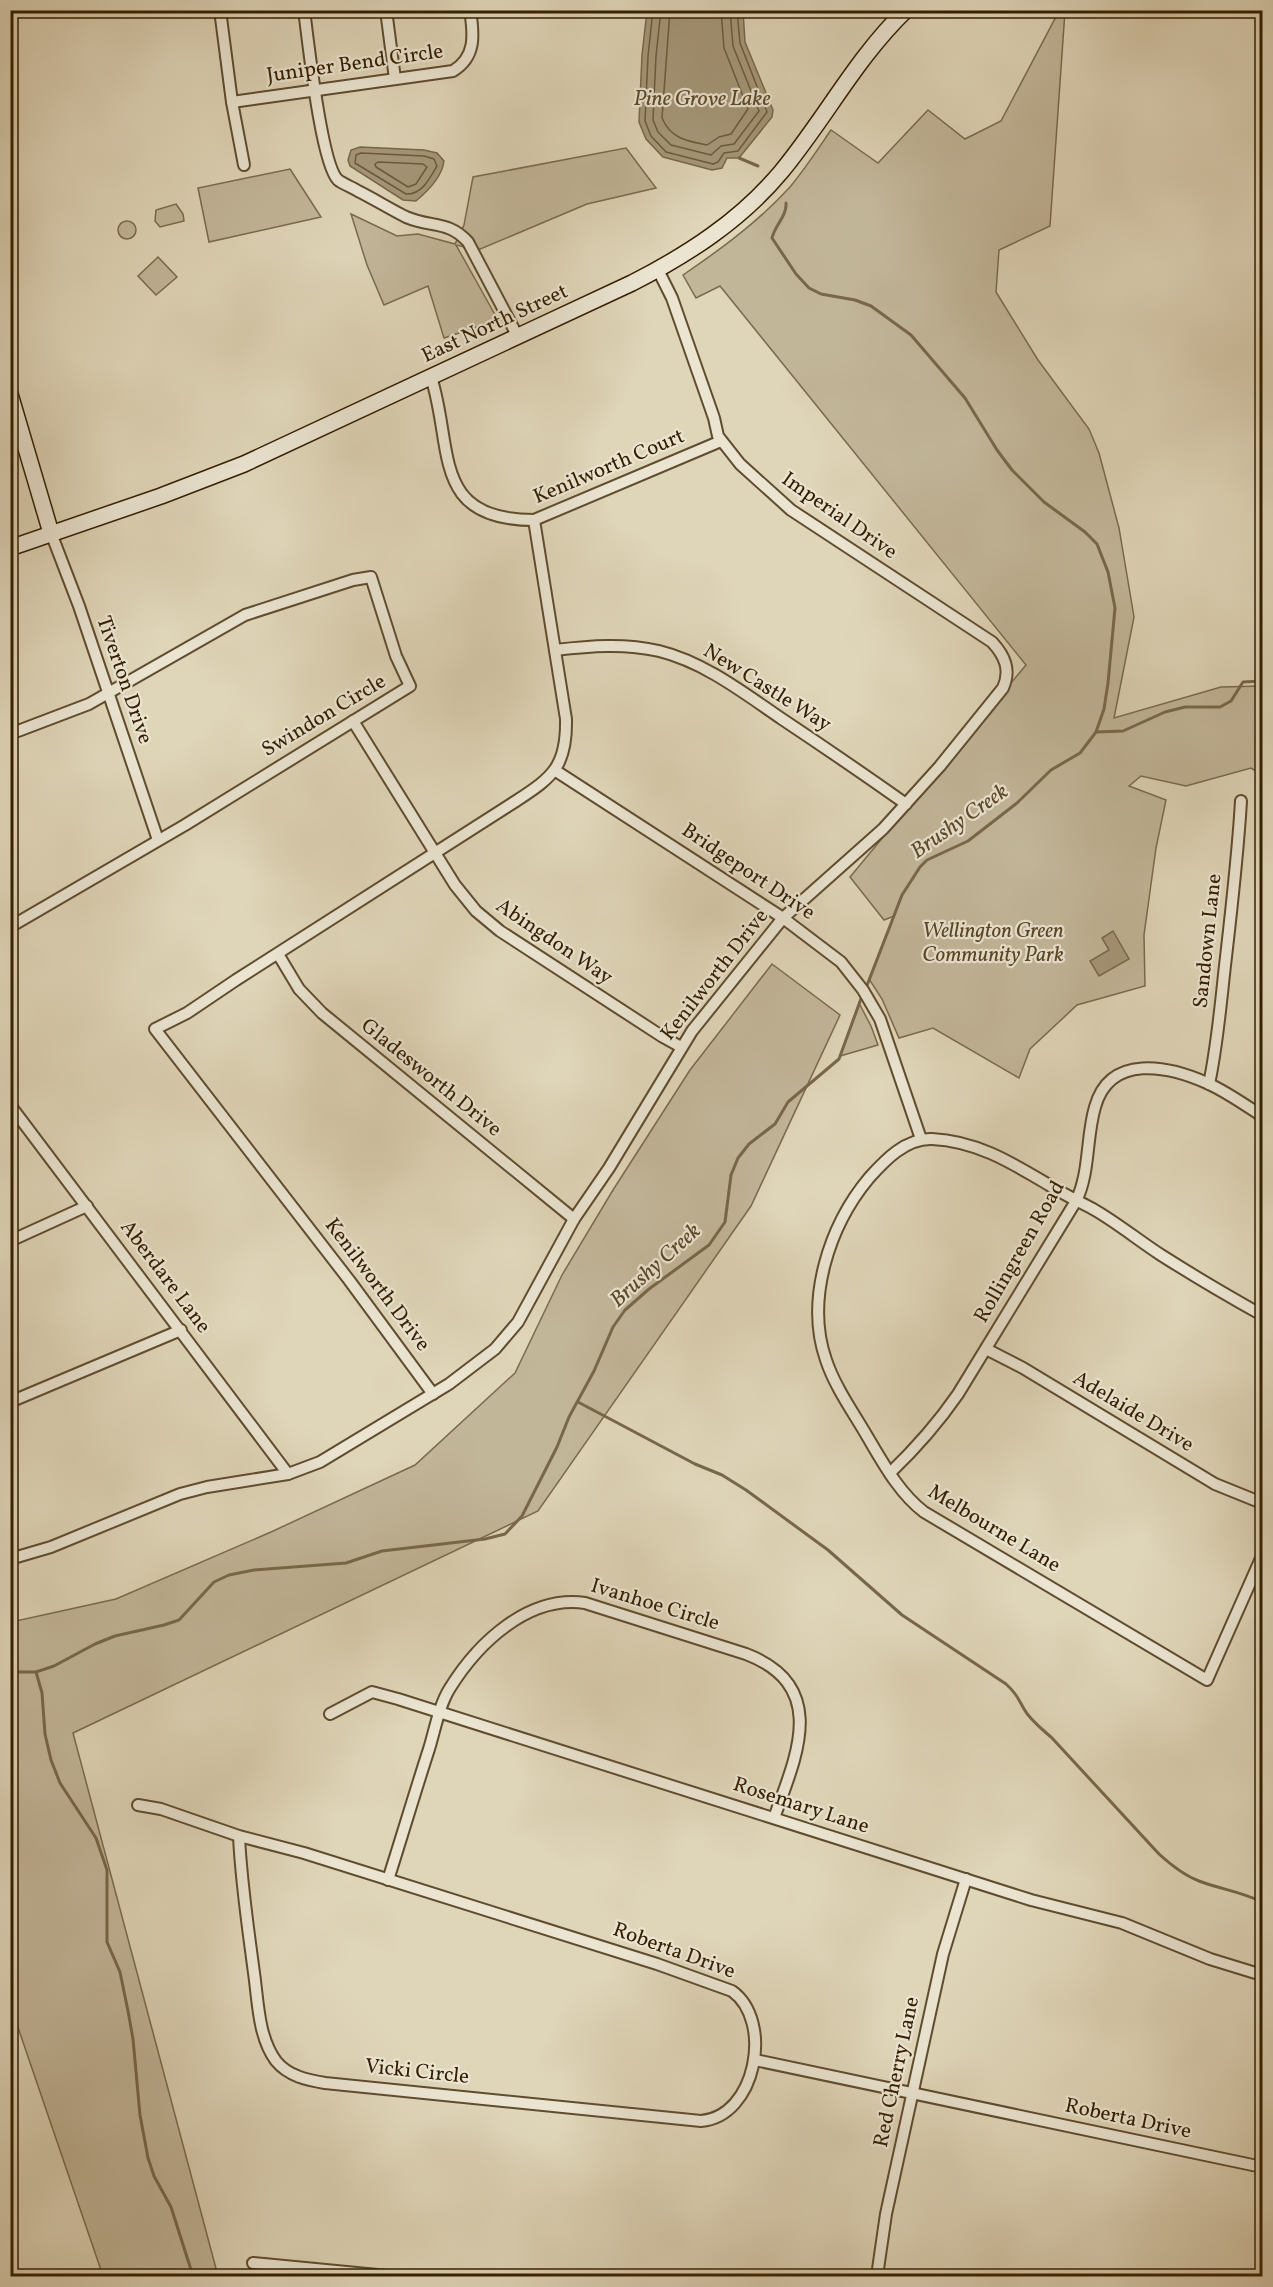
<svg xmlns="http://www.w3.org/2000/svg" width="1273" height="2287" font-family="Vollkorn,serif">
	<rect width="100%" height="100%" fill="#dfd5b8"/>
	<filter id="stains"><feTurbulence type="fractalNoise" baseFrequency=".00333" numOctaves="4"/><feColorMatrix values="0 0 0 0 .2 0 0 0 0 .09 0 0 0 0 .02 0 0 0 .5 -.17"/></filter>
	<radialGradient id="worn" r=".72"><stop offset=".6" stop-color="#630" stop-opacity="0"/><stop offset="1" stop-color="#630" stop-opacity=".3"/></radialGradient>
	<g fill="#c2b699" stroke="#7b6a4c" stroke-width="1.5">
		<path d="M1059 11H1065L1050 226 999 250 996 292 1038 360 1089 429 1099 453 1119 528 1134 617 1114 718 1221 687 1262 686V775L1251 768 1186 786 1141 776 1129 786 1166 800 1156 848 1144 935 1145 986 1077 1005 1030 1049 1019 1078 933 1028 899 1038 882 999 869 979 894 916 884 920 850 877 1026 665 720 286 696 298 683 275C721 249 758 222 790 187 805 169 818 149 831 130L878 163 928 110 965 139 1001 121Z"/>
		<polygon points="626,148 656,188 587,204 478,250 456,245 498,320 444,338 428,286 384,305 367,265 351,214 397,236 418,234 455,244 464,225 473,177"/>
		<polygon points="290,169 321,217 209,242 198,188"/>
		<polygon points="176,204 183,214 184,221 160,227 155,221 156,210"/>
		<circle cx="127" cy="230" r="9"/>
		<polygon points="158,257 177,277 156,295 138,276"/>
		<polygon points="772,964 840,1015 751,1206 538,1511 73,1733 218,2276 103,2276 11,2007 11,1622 116,1599 271,1532 415,1465 515,1373 562,1275 613,1190 690,1070"/>
		<polygon points="859,1003 871,1026 878,1045 840,1056"/>
	</g>
	<g fill="#a59779" stroke="#786749" stroke-width="1.5">
		<polygon points="647,11 743,11 745,42 773,110 772,117 739,158 727,158 722,168 712,170 663,157 646,139 639,122 642,55"/>
		<path d="M360 147 424 150 437 153 444 161C442 177 428 191 416 201L403 200 350 166 348 160 351 150Z"/>
		<polygon points="1113,931 1129,959 1099,976 1090,961 1109,950 1102,938"/>
	</g>
	<g fill="none" stroke-linecap="round" stroke-linejoin="round">
		<g stroke="#6c5a3c" stroke-width="1.5">
			<polyline points="653,10 648,56 645,121 651,136 666,152 713,164 718,162 724,153 738,151 767,112 740,43 737,10"/>
			<polyline points="661,10 656,56 653,120 658,132 671,145 711,155 721,146 734,144 759,111 733,46 730,10"/>
			<path d="M670 10 662 118C671 139 687 141 707 145L719 137 731 134 748 109 724 48 721 10"/>
			<path d="M361 153 424 156 434 159 437 166C430 178 422 195 406 194L355 163 356 155Z"/>
			<polygon points="378,162 423,164 427,167 416,184 408,187 376,167 375,164"/>
		</g>
		<g stroke="#786749" stroke-width="3">
			<polyline points="739,158 758,166"/>
			<path d="M786 203C787 216 775 225 772 238L796 274 809 288 821 294 855 300 871 306 911 335 965 398 997 450 1012 470 1044 502 1085 532 1097 544 1108 572 1115 608 1108 683 1104 709 1096 732 1080 753 1051 770 1017 803 968 841 927 860 920 867 902 895 866 988"/>
			<polyline points="1096,732 1123,731 1165,712 1185,707 1220,707 1231,701 1243,682 1262,681"/>
			<path d="M578 1402 695 1464 722 1475 746 1490 828 1550 902 1615 1006 1684C1015 1692 1018 1698 1024 1709 1030 1720 1042 1729 1052 1738L1159 1854C1171 1865 1183 1875 1199 1881 1220 1889 1242 1892 1262 1902"/>
			<polyline points="10,1672 36,1672 54,1666 95,1644 115,1636 164,1625 179,1620 214,1582 229,1575 254,1570 346,1563 382,1551 485,1539 505,1534 522,1516 557,1447 569,1417 594,1371 613,1327 625,1310 649,1289 709,1245 725,1222 731,1175 738,1158 749,1144 775,1124 788,1102 839,1059 862,996"/>
			<polyline points="36,1672 42,1693 45,1734 51,1760 60,1783 96,1838 107,1870 107,1942 120,1972 128,2011 133,2039 140,2115 148,2158 154,2176 171,2207 193,2276"/>
		</g>
		<g stroke="#5f4c2e" stroke-width="14">
			<g id="street">
				<polyline points="220,10 232,102 244,165"/>
				<path d="M304 10C308 39 321 164 338 180 343 184 352 187 358 191 374 199 390 209 406 217 431 228 448 220 468 242L518 337"/>
				<polyline points="386,10 395,79"/>
				<path d="M232 102 453 71C476 57 474 35 470 10"/>
				<path d="M431 377C454 448 430 520 534 520L721 441"/>
				<polyline points="51,533 79,606 158,840"/>
				<path d="M555 650C590 646 624 643 659 651 704 662 744 693 782 719 824 747 865 775 906 804"/>
				<polyline points="353,721 455,885 476,911 500,931 663,1037 681,1047"/>
				<polyline points="556,771 783,918 841,962 863,990 880,1019 921,1139"/>
				<polyline points="10,927 185,825 410,686 396,656 371,577 353,580 245,615 89,704 18,731"/>
				<polyline points="278,954 299,989 322,1013 574,1219"/>
				<path d="M1209 1084C1218 1042 1221 999 1226 957 1232 905 1238 853 1241 801"/>
				<polyline points="10,1105 288,1474"/>
				<polyline points="10,1241 87,1206"/>
				<path d="M1262 1315C1228 1296 1194 1276 1161 1255 1138 1240 1116 1222 1093 1209 1078 1201 1063 1194 1049 1185 1012 1163 977 1141 932 1139 906 1138 885 1160 869 1178 829 1226 805 1300 826 1360 835 1387 853 1412 867 1436 883 1463 899 1493 924 1512L1207 1680 1262 1556"/>
				<polyline points="986,1349 1023,1368 1215,1484 1262,1503"/>
				<path d="M433 1394 349 1280 155 1029 187 1013 236 980 516 801C553 777 567 766 566 719L534 520"/>
				<polyline points="10,1402 181,1330"/>
				<path d="M890 1473C916 1448 938 1423 958 1394L1076 1201C1090 1173 1086 1137 1095 1107 1110 1053 1169 1066 1207 1083 1227 1092 1245 1105 1262 1116"/>
				<path d="M10 1559 51 1547 180 1494 207 1487 288 1474 320 1462 449 1384 495 1349 518 1322 574 1219 609 1168 692 1031 783 918 883 829 940 766 1003 688C1011 670 1005 656 992 642L791 510 740 464 718 436 714 418 672 298 658 270"/>
				<polyline points="330,1714 372,1692 398,1699 1031,1900 1122,1923 1210,1959 1262,1975"/>
				<path d="M138 1805 161 1809 239 1836 304 1853 657 1964 732 1991C774 2021 756 2117 701 2121L325 2083C307 2080 288 2076 276 2061 258 2037 258 2000 254 1973 248 1927 241 1882 239 1836"/>
				<path d="M388 1880C402 1836 415 1792 429 1749 435 1730 439 1705 450 1688 478 1643 528 1595 585 1603L746 1654C830 1686 796 1757 774 1818"/>
				<polyline points="755,2060 1262,2167"/>
				<polyline points="253,2263 388,2276"/>
				<polyline points="877,2276 886,2214 943,1954 966,1879"/>
			</g>
		</g>
		<g stroke="#341e00" stroke-width="18">
			<g id="secondary">
				<polyline points="10,394 51,533"/>
				<path d="M10 548 161 496 244 464 632 283C687 255 740 221 781 172 825 119 856 58 906 10"/>
			</g>
		</g>
		<use href="#street" stroke="#eae4d1" stroke-width="10"/>
		<use href="#secondary" stroke="#eae4d1" stroke-width="15"/>
	</g>
	<g text-anchor="middle" dominant-baseline="central" stroke-width="4.5" stroke-linejoin="round" paint-order="stroke">
		<g font-size="21" fill="#341e00" stroke="#eae4d1">
			<text transform="translate(355 64) rotate(-8)">Juniper Bend Circle</text>
			<text transform="translate(495 324) rotate(-25)">East North Street</text>
			<text transform="translate(609 467) rotate(-23)">Kenilworth Court</text>
			<text transform="translate(839 516) rotate(35)">Imperial Drive</text>
			<text transform="translate(124 680) rotate(71)">Tiverton Drive</text>
			<text transform="translate(767 688) rotate(32)">New Castle Way</text>
			<text transform="translate(324 716) rotate(-31)">Swindon Circle</text>
			<text transform="translate(748 872) rotate(34)">Bridgeport Drive</text>
			<text transform="translate(1208 941) rotate(-84)">Sandown Lane</text>
			<text transform="translate(554 942) rotate(34)">Abingdon Way</text>
			<text transform="translate(715 975) rotate(-52)">Kenilworth Drive</text>
			<text transform="translate(431 1078) rotate(39)">Gladesworth Drive</text>
			<text transform="translate(1020 1252) rotate(-60)">Rollingreen Road</text>
			<text transform="translate(165 1277) rotate(53)">Aberdare Lane</text>
			<text transform="translate(377 1285) rotate(53)">Kenilworth Drive</text>
			<text transform="translate(1133 1412) rotate(31)">Adelaide Drive</text>
			<text transform="translate(994 1529) rotate(31)">Melbourne Lane</text>
			<text transform="translate(655 1605) rotate(17)">Ivanhoe Circle</text>
			<text transform="translate(801 1806) rotate(18)">Rosemary Lane</text>
			<text transform="translate(674 1951) rotate(20)">Roberta Drive</text>
			<text transform="translate(417 2072) rotate(6)">Vicki Circle</text>
			<text transform="translate(897 2072) rotate(-78)">Red Cherry Lane</text>
			<text transform="translate(1128 2119) rotate(12)">Roberta Drive</text>
		</g>
		<g font-size="21" font-style="italic" fill="#584426" stroke="#eae4d1">
			<text x="993" y="931">Wellington Green<tspan x="993" dy="24">Community Park</tspan></text>
		</g>
		<g font-size="22" font-style="italic" fill="#5c482a" stroke="#eae4d1">
			<text x="702" y="99">Pine Grove Lake</text>
			<text transform="translate(960 822) rotate(-35)">Brushy Creek</text>
			<text transform="translate(656 1266) rotate(-42)">Brushy Creek</text>
		</g>
	</g>
	<rect width="1273" height="2287" fill="none" stroke="#dfd5b8" stroke-width="36"/>
	<rect x="12" y="12" width="1249" height="2263" fill="none" stroke="#341e00" stroke-width="3"/>
	<rect x="18" y="18" width="1237" height="2251" fill="none" stroke="#341e00" stroke-width="1.5"/>
	<rect width="100%" height="100%" filter="url(#stains)"/>
	<rect width="100%" height="100%" fill="url(#worn)"/>
</svg>
